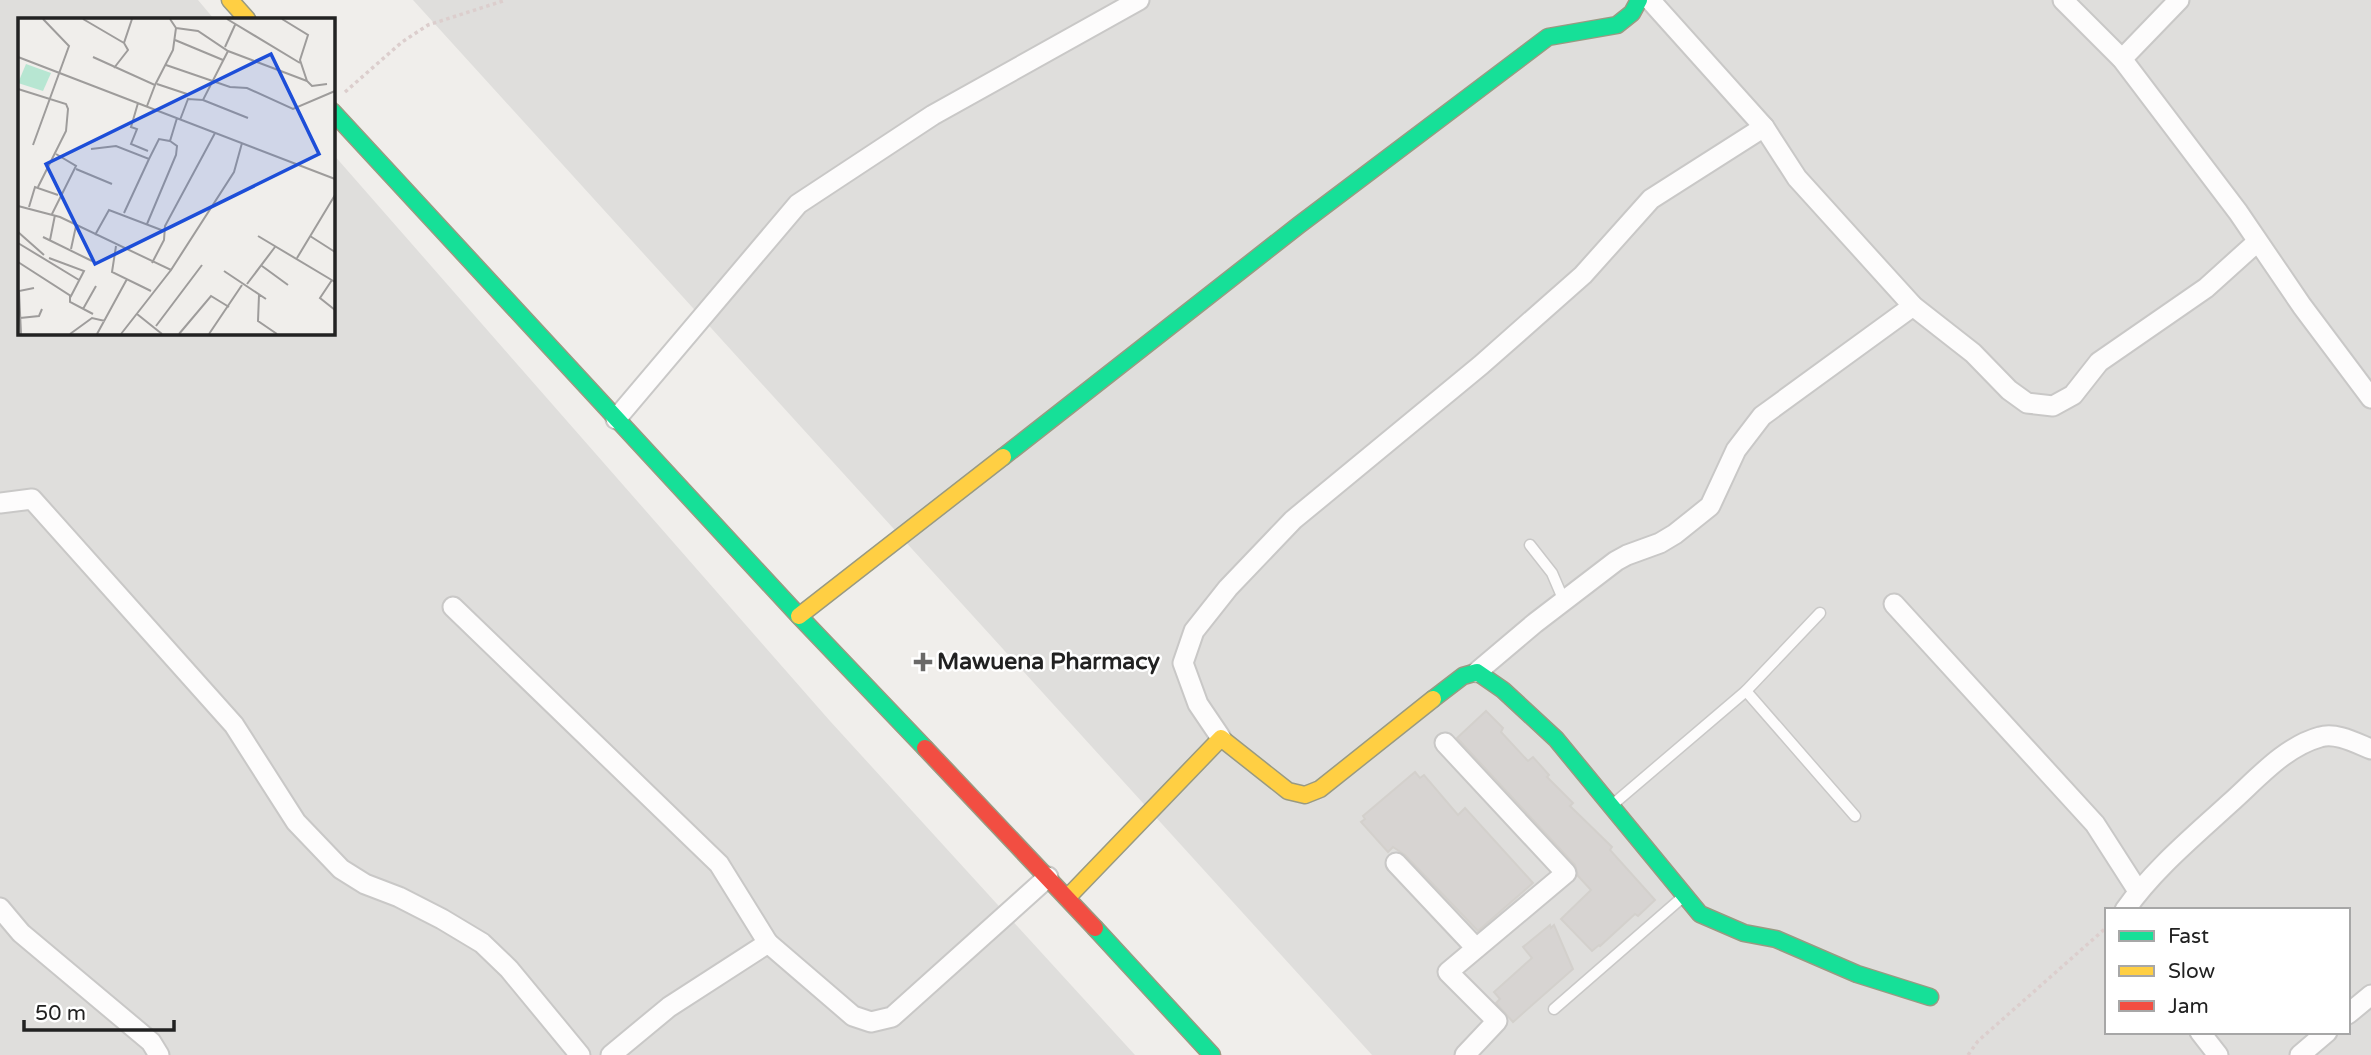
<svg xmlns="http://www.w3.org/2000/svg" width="2371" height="1055" font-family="'Varela Round',sans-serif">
	<rect width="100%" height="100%" fill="#f0eeeb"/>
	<g fill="#dfdedc" fill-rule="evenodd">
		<polygon points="0,0 198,0 214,19 19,19 19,332 332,332 333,154 830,721 1135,1055 0,1055"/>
		<path d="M413 0H2371V1055H1372ZM2107 910H2348V1032H2107Z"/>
	</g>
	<g fill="#d7d4d2" stroke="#d3d0cc" stroke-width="2">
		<polygon points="1486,711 1503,728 1501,732 1528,761 1533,757 1549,775 1547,777 1573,803 1570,806 1612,847 1610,850 1655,900 1638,916 1635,914 1600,946 1599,945 1592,951 1561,919 1591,890 1578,876 1575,865 1457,738"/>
		<polygon points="1415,772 1420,778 1424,775 1458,815 1465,808 1533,883 1478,931 1405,855 1393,847 1388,852 1361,822 1365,819 1363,816"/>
		<polygon points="1550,925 1551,928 1554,925 1573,969 1513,1022 1496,1003 1500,999 1494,992 1532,958 1523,947"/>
	</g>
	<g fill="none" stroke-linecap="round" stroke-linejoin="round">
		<g stroke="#c9c8c7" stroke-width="13">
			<g id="lane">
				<polyline points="1530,545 1552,573 1564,601"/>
				<polyline points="1746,691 1855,816"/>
				<polyline points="1611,806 1746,691 1820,613"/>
				<polyline points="1554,1009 1684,896"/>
			</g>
		</g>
		<g stroke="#c9c8c7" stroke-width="23">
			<g id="street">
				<polyline points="1650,0 1764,127 1797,178 1913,306 1973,353 2009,390 2027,403 2053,406 2073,395 2099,362 2206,288 2257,242"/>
				<polyline points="2063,0 2122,59 2238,212 2302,306 2371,398"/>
				<polyline points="2122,59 2179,0"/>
				<polyline points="616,419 798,204 933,115 1139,0"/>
				<polyline points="0,503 32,499 234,725 296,822 341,869 365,884 399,897 442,919 482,943 509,969 580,1055"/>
				<polyline points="1894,604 2095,824 2138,891"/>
				<polyline points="453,607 719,864 768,943"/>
				<polyline points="1477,672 1535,623 1616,561 1627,555 1660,543 1675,534 1710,506 1736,450 1762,416 1913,306"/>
				<polyline points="1221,738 1198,704 1183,663 1194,631 1228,588 1293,520 1481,365 1583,275 1651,199 1764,127"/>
				<polyline points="1445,743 1566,873 1448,972 1497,1021 1465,1055"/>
				<polyline points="1396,863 1476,948"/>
				<polyline points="0,908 21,933 151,1042 159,1055"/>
				<path d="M2125 910C2154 869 2193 837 2230 803 2257 779 2284 747 2320 737 2336 732 2356 743 2371 749"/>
				<polyline points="2348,1014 2371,995"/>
				<polyline points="2200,1032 2218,1055"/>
				<polyline points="611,1055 669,1007 768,943 853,1016 871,1022 892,1017 1048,877"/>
				<polyline points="2300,1055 2327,1032"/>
			</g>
		</g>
		<g stroke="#999a82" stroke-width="19">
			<g id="fast">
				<polyline points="332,111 799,616 925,748"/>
				<polyline points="1003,457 1299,225 1548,37 1617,25 1632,13 1639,0"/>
				<polyline points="1433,699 1463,676 1477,672 1503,690 1556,739 1700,914 1744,933 1776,939 1857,974 1930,997"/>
				<polyline points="1095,928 1212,1055"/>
			</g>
		</g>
		<g stroke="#999a82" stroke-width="19">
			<g id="slow">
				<polyline points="230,0 247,19"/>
				<polyline points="799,616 1003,457"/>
				<polyline points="1067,898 1221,738 1288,791 1305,795 1320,789 1433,699"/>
			</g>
		</g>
		<g stroke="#999a82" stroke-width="19">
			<polyline id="jam" points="925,748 1095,928"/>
		</g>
		<g stroke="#dccecd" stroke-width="3.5" stroke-dasharray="3.5 3.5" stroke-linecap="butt">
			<polyline points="345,92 402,42 428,25 506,0"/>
			<polyline points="1968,1055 1978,1041 2107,927"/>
		</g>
		<use href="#lane" stroke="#fdfcfc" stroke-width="10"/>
		<use href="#street" stroke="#fdfcfc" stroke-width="19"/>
		<use href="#fast" stroke="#16e098" stroke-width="16"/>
		<use href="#slow" stroke="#ffcf43" stroke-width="16"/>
		<use href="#jam" stroke="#f24e42" stroke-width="16"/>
	</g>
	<path fill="#6a6968" stroke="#fff" stroke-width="2.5" d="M919.5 651.5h7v7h7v7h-7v7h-7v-7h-7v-7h7z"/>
	<g text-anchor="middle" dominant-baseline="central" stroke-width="5" stroke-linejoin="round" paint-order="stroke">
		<g font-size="23" font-weight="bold" fill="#222" stroke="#fff" text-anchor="start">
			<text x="937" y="662">Mawuena Pharmacy</text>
		</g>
	</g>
	<g transform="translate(18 18)">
		<rect width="317" height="317" fill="#f0eeeb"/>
		<path d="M8 46 33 55 25 73 0 65Z" fill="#b7e6d2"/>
		<path fill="none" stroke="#9e9c9b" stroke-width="2" d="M65 1 106 25M209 1 282 45M264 1 290 17 282 42 289 63 294 68 309 66M158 10 180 13 210 33 289 63M157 22 205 42M207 29 217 7M0 39 317 161M75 39 137 67 129 88M148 47 212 69 229 70 275 91 317 73M96 50 110 32 106 25 114 1M139 66 169 76M137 67 155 32 158 10 152 1M0 71 48 86 50 91 48 113 20 169M185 82 230 100M120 85 113 109 119 111 113 126 130 133M162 102 170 81 185 82 210 33M15 127 51 28 25 1M73 131 98 128 131 141 141 121 152 123 159 100M58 151 94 166M0 188 42 199 153 252 216 154 224 125M11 189 17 169 40 177M106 195 131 141M34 196 58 148 38 136M129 206 158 137 159 128 152 123M0 214 26 237M77 217 91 192 146 213M240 218 317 264M292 218 317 234M25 219 74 243M32 222 37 197M0 225 61 262M98 228 94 254 133 273M53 231 58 208M279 240 317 177M0 244 53 278 66 253 31 240M134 245 146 222 147 208 197 115M244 248 270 267M206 253 248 281M314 262 302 280 317 292M229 266 257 229M241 277 240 303 259 316M52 278V284L75 296M65 291 78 268M119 296 144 316M2 300 21 298 24 291M138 308 184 247M3 316 1 273 16 270M52 316 74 300 87 303M79 316 109 261M103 316 153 252M161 316 193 278 211 289M191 316 224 267"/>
		<path fill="#1d4ed8" fill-opacity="0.15" stroke="#1d4ed8" stroke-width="3.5" d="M253 36 301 136 77 246 28 146Z"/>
		<rect width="317" height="317" fill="none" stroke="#222" stroke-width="3.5"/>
	</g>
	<rect x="2105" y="908" width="245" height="126" fill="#ffffff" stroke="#a7a7a7" stroke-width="2"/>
	<rect x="2119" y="931" width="35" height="10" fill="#16e098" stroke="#a7a7a7" stroke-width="2"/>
	<text x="2168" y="943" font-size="21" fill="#222222">Fast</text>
	<rect x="2119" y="966" width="35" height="10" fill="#ffcf43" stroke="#a7a7a7" stroke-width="2"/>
	<text x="2168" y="978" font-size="21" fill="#222222">Slow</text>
	<rect x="2119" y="1001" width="35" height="10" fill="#f24e42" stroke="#a7a7a7" stroke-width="2"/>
	<text x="2168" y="1013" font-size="21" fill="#222222">Jam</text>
	<path d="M24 1020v10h150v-10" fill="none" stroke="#222222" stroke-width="3.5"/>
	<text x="35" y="1020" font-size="21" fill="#222222" stroke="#ffffff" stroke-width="5" paint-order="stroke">50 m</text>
</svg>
